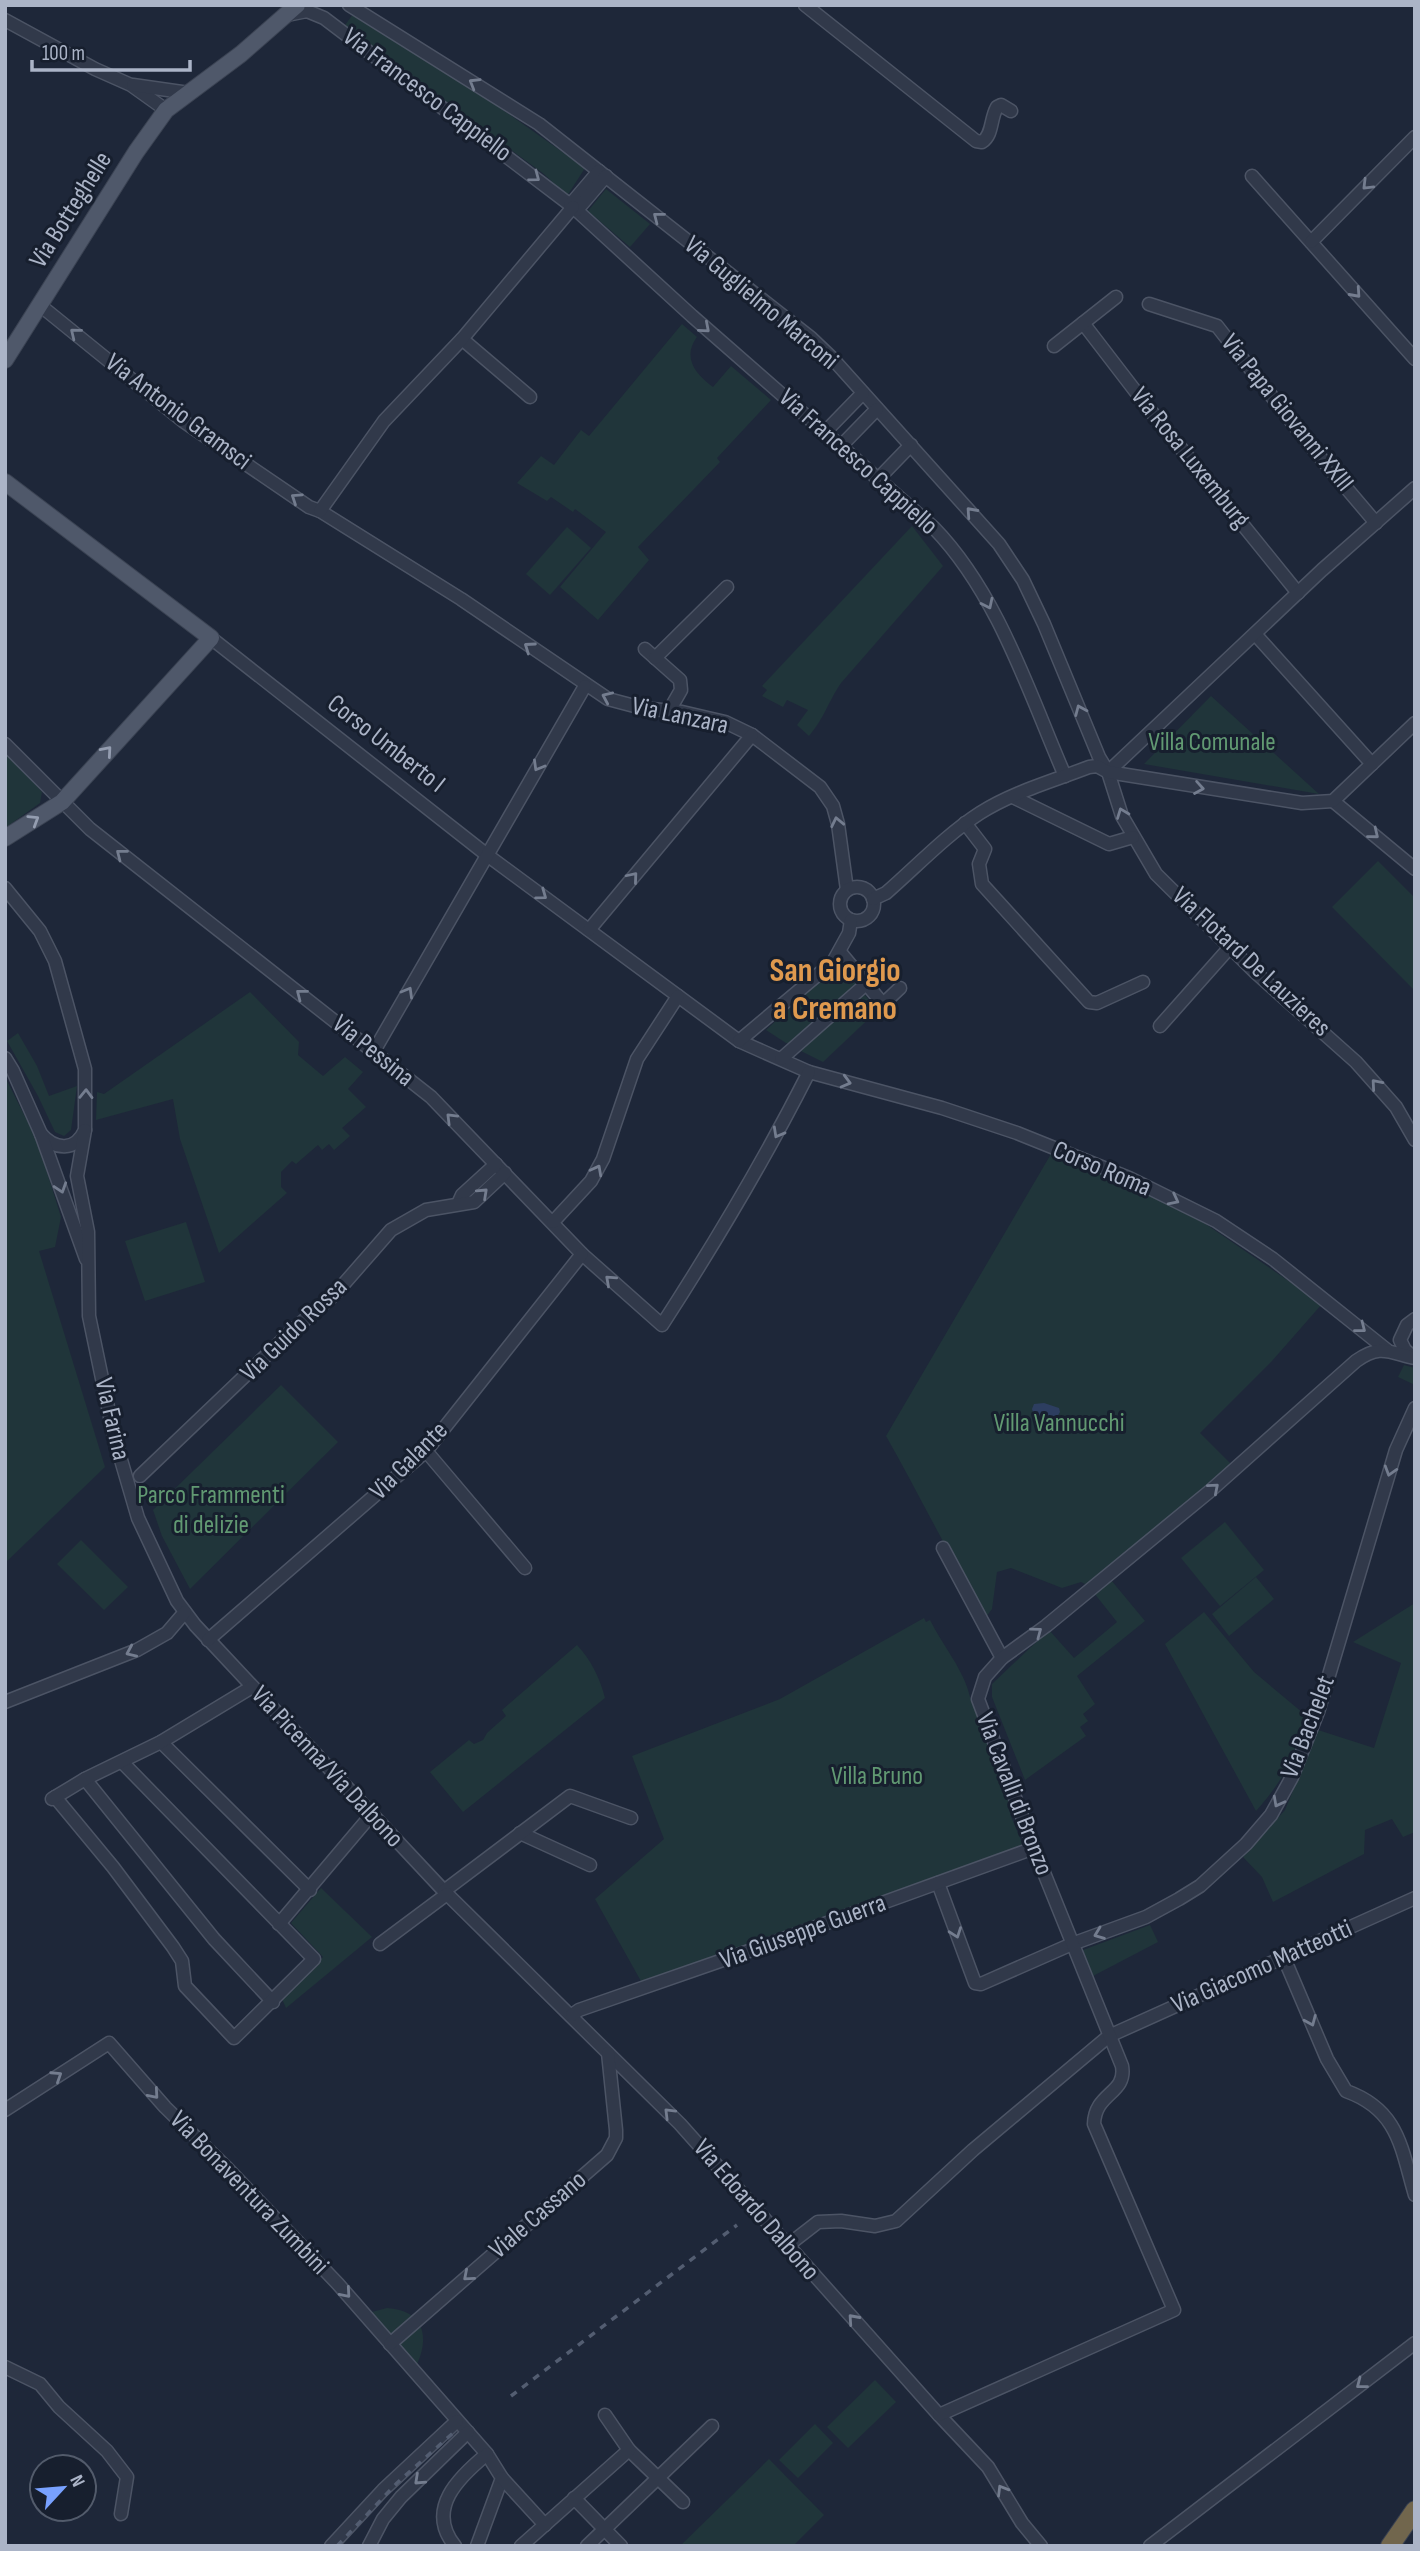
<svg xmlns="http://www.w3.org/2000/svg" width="1420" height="2551" font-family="'Sofia Sans Condensed',sans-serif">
	<rect width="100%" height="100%" fill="#1e2739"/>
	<g fill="#20353a">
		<polygon points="353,14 489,100 585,168 567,196 544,174 343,28"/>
		<polygon points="606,189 650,224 630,247 588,211"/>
		<path d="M682 324 697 337C682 357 695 374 713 387L731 366 771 400 717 458 720 462 638 547 649 560 598 620 560 587 606 532 575 509 573 512 551 497 547 501 517 483 541 456 554 465 581 430 589 436Z"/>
		<path d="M912 526 943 566 841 683C828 702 825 717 809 736L797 725 808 710 787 700 783 707 762 696 767 690 762 686Z"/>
		<polygon points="567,527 591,548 550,595 526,574"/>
		<polygon points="1211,696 1319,794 1144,764"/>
		<polygon points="5,751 42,792 40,803 5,828"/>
		<polygon points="1378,861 1415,898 1415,991 1332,907"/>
		<polygon points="838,964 855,981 856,986 790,1043 786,1043 766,1030"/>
		<polygon points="250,992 299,1042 298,1055 323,1076 345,1057 363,1072 348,1089 366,1107 342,1128 350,1136 334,1150 329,1144 322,1150 318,1145 296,1164 292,1161 281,1172 281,1187 287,1193 219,1253 180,1139 173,1099 96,1120 97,1092 104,1094"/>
		<polygon points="864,994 878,1010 823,1062 801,1051"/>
		<polygon points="18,1033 37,1066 49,1096 77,1086 71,1130 64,1136 55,1132 38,1096 7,1041"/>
		<polygon points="5,1077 37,1140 61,1217 55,1247 39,1251 105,1467 5,1563"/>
		<path d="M1051 1154 1115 1178 1194 1216 1322 1304 1272 1361 1200 1433 1231 1464 1089 1586 1081 1582 1062 1588 1011 1568 997 1572 992 1609 986 1617C950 1558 920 1496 886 1436Z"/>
		<polygon points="186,1222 205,1282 145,1301 125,1241"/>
		<polygon points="1404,1365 1415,1368 1415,1385 1398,1377"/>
		<polygon points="281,1385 338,1442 190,1589 162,1536 153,1510"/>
		<polygon points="1225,1522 1264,1570 1220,1606 1181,1558"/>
		<polygon points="81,1540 128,1587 104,1610 57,1564"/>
		<polygon points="1256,1577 1274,1599 1229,1636 1212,1614"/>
		<polygon points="1111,1580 1145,1621 1077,1676 1095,1704 1083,1714 1088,1721 1080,1727 1086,1736 1025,1780 992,1697 992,1684 1049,1630 1074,1658 1117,1622 1094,1593"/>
		<polygon points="1415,1603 1415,1832 1403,1837 1392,1819 1365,1830 1364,1854 1273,1902 1262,1877 1243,1857 1285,1810 1318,1730 1374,1748 1401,1663 1353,1642"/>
		<path d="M1204 1612 1254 1672 1309 1718C1294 1757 1284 1780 1256 1811L1165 1644Z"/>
		<path d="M924 1618 926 1622 930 1620C943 1646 964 1670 970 1697L1016 1811 1010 1814 1023 1845 642 1983 595 1899 664 1839 632 1756 780 1699Z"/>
		<path d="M577 1645C591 1660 600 1678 605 1698L463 1812 430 1772 469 1740 474 1744 483 1740 487 1733 506 1716 502 1710Z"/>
		<polygon points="321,1888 372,1937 286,2008 282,1999 323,1957 291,1923"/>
		<polygon points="1150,1925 1158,1942 1093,1976 1083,1950"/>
		<path d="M387 2308C424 2310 431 2338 415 2368L368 2313Z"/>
		<polygon points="875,2380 896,2402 848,2448 827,2427"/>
		<polygon points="815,2424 833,2443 798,2478 779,2460"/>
		<polygon points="769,2459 824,2515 793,2546 680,2546"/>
	</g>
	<polygon fill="#2d3e60" points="1044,1403 1059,1408 1060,1412 1054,1422 1035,1419 1032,1409 1034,1404"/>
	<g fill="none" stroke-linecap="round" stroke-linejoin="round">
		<g stroke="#4c5465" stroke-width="15">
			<g id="minor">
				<polyline points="349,5 539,124 811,338 832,358 999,544 1023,580 1044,624 1099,757 1108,772 1122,816 1156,874 1255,972 1356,1062 1396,1107 1415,1140"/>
				<path d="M805 5 976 141 982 142C993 135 990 119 997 107L1001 105 1011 111"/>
				<path d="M287 15 307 11 324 18 573 207 692 316 934 528C998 594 1029 693 1065 776"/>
				<polyline points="5,20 95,69 131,85 166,110"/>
				<polyline points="133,85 189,93"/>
				<polyline points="1252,176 1415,359"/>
				<polyline points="570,205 599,171"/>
				<polyline points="577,210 606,176"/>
				<polyline points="1311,242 1415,137"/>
				<polyline points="1149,304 1217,326 1309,444 1376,523"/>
				<polyline points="41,306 183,421 309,507 320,511 461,599 608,699 642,708 682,712 725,722 752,735 820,787 833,806 838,824 847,890"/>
				<polyline points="1083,323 1146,405 1298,593"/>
				<polyline points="462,339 530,397"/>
				<polyline points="1054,346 1116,297"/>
				<polyline points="826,431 863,393"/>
				<polyline points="841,446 877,409"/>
				<polyline points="879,478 911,445"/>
				<polyline points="320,511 384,421 462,339 573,207"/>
				<polyline points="1255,634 1372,764"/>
				<polyline points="211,638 487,855 739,1041 809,1072 942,1108 1017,1133 1129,1178 1216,1221 1273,1259 1387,1350"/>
				<polyline points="645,649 680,680 681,690 669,711"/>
				<polyline points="655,658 727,587"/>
				<path d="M5 744 90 829 431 1097 582 1254 662 1325C715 1243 765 1159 809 1072"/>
				<polyline points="1108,772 1322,570 1415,488"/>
				<polyline points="1013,797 1109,844 1133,837"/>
				<polyline points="1333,801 1415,869"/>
				<polyline points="965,823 985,849 979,864 982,884 1089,1002 1097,1003 1143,982"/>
				<circle cx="857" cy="904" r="17"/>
				<path d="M5 888 40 931 55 961 85 1069V1130C75 1152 55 1150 41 1134"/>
				<path d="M873 899 886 893C917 866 946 835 980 813 1013 792 1053 781 1089 767L1097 766 1108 772 1302 803 1333 801 1415 723"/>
				<polyline points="589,930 752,735"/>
				<polyline points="840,952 883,1004 900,988"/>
				<polyline points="1160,1026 1231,946"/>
				<polyline points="739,1041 833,962 849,933 851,920"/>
				<polyline points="374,1051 585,686"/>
				<polyline points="5,1058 13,1071 41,1134 86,1259"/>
				<polyline points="781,1059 866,984"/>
				<polyline points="85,1130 77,1176 88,1232 89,1316 114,1436 138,1518 177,1601 195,1625 444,1891 680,2124 939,2415 988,2467 1022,2523 1041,2546"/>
				<polyline points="458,1204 462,1195 496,1164"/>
				<polyline points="553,1222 591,1181 603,1159 637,1059 678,996"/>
				<polyline points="1413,1357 1405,1350 1400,1340 1407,1325 1415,1319"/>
				<polyline points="426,1451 525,1568"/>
				<polyline points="140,1476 294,1329 335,1294 391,1230 426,1210 474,1202 505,1173"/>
				<polyline points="943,1548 1002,1658"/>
				<polyline points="208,1640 426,1451 582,1254"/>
				<polyline points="5,1702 137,1650 167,1633 185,1612"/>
				<polyline points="161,1742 310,1890"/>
				<polyline points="85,1779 214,1939 273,2002"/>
				<polyline points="55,1797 113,1867 173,1947 182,1961 185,1986 234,2038 314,1959 122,1762"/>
				<polyline points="52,1799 85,1779 161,1742 252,1687"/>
				<polyline points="520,1833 590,1865"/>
				<polyline points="938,1883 975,1983 981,1984 1072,1944 1146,1917 1179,1899 1200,1886 1246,1844 1271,1815 1292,1777 1318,1712 1396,1450 1415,1408"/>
				<polyline points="444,1891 570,1796 631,1818"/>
				<polyline points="279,1924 372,1814"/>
				<polyline points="380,1944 447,1894"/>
				<path d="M1284 1958 1327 2059 1346 2091C1399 2110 1401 2148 1415 2195"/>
				<polyline points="572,2015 579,2010 769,1944 1034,1848"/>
				<polyline points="5,2110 109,2043 165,2107 226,2167 338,2284 487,2454 502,2478 477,2546"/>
				<polyline points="787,2246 818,2222 841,2221 875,2226 896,2221 973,2150 1109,2036 1415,1898"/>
				<polyline points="390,2344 607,2155 616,2138 616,2130 608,2053"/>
				<polyline points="5,2367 40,2384 59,2407 107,2451 127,2477 121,2514"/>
				<path d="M939 2415 1174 2310 1094 2124C1095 2092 1127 2094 1122 2066L1034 1848 978 1699 985 1677 1002 1658 1046 1626 1210 1491 1356 1361C1380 1344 1388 1352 1415 1358"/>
				<polyline points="629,2450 683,2502"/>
				<polyline points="502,2478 545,2525"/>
				<polyline points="574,2498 621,2546"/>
				<polyline points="331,2546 383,2490 457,2421"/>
				<polyline points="369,2546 383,2519 401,2497 468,2432"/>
				<path d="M455 2546C425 2509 459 2477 487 2454"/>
				<polyline points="521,2546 629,2450 605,2415"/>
				<polyline points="587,2546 712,2426"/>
				<polyline points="1150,2546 1415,2343"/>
			</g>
		</g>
		<g stroke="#3b4353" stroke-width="18">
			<g id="major">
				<polyline points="5,360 136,152 166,110 241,54 297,5"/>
				<polyline points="5,482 211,638 62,802 5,838"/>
			</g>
		</g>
		<g stroke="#394151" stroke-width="20">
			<polyline id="highway" points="1390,2546 1415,2510"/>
		</g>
		<use href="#minor" stroke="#31394a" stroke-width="12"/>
		<use href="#major" stroke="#4f586a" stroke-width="16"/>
		<use href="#highway" stroke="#71664d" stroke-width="18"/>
		<g stroke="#535d71" stroke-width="3.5" stroke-dasharray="7 7" stroke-linecap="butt">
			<polyline points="511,2396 737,2225"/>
			<polyline points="337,2546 397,2483 453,2433"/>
		</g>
	</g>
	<defs><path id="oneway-chevron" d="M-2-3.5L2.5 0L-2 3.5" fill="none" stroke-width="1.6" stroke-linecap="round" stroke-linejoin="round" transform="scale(1.75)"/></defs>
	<g stroke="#747d8f">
		<use href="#oneway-chevron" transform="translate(474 83) rotate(-149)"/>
		<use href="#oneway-chevron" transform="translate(535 177) rotate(37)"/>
		<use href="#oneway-chevron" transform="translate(1367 185) rotate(135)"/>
		<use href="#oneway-chevron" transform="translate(658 217) rotate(-142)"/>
		<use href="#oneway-chevron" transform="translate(1356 293) rotate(48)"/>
		<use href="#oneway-chevron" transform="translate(705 328) rotate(41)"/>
		<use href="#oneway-chevron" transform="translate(75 333) rotate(-141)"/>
		<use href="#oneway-chevron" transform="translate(296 498) rotate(-146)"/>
		<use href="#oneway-chevron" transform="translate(971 512) rotate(-132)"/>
		<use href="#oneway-chevron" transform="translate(988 604) rotate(64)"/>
		<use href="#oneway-chevron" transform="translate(529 647) rotate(-145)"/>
		<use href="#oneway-chevron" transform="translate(607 697) rotate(-156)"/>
		<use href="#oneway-chevron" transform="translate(1080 710) rotate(-113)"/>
		<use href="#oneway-chevron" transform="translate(538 766) rotate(120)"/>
		<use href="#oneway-chevron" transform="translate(1199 788) rotate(10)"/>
		<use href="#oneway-chevron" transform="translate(1122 813) rotate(-111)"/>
		<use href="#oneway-chevron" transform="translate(837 822) rotate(-102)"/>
		<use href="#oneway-chevron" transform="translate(1374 834) rotate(39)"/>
		<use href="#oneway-chevron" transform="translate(121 854) rotate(-142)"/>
		<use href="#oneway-chevron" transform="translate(633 877) rotate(-50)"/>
		<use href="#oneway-chevron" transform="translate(542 895) rotate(36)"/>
		<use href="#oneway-chevron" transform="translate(408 992) rotate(-60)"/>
		<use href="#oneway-chevron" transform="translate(301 994) rotate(-142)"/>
		<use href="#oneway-chevron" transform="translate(846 1082) rotate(15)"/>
		<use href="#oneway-chevron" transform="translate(1376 1084) rotate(-131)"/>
		<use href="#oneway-chevron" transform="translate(86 1094) rotate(-89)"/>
		<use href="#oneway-chevron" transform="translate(451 1118) rotate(-135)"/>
		<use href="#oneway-chevron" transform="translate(778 1133) rotate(119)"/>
		<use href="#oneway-chevron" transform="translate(597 1170) rotate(-62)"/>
		<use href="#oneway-chevron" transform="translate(61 1188) rotate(72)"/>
		<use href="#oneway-chevron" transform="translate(483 1193) rotate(-43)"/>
		<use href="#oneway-chevron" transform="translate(1174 1200) rotate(27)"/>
		<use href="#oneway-chevron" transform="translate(610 1280) rotate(-138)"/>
		<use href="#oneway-chevron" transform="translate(1361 1328) rotate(38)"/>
		<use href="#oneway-chevron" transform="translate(1390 1471) rotate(107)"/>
		<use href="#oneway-chevron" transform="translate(1214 1488) rotate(-41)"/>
		<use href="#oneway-chevron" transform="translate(1037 1632) rotate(-37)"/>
		<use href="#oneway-chevron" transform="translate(131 1652) rotate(156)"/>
		<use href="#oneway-chevron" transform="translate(1278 1802) rotate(118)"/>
		<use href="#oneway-chevron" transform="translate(956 1933) rotate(70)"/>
		<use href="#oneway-chevron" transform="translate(1099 1934) rotate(159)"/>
		<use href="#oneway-chevron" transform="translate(1311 2021) rotate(67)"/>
		<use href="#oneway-chevron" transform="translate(57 2076) rotate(-33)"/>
		<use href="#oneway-chevron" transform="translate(154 2094) rotate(49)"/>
		<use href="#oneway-chevron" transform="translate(669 2113) rotate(-135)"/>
		<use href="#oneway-chevron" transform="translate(468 2276) rotate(139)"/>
		<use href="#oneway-chevron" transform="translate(346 2293) rotate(49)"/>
		<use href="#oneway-chevron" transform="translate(853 2319) rotate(-132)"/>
		<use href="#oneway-chevron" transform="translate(1361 2384) rotate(142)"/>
		<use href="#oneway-chevron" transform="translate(419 2480) rotate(137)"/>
		<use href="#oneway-chevron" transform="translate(1002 2490) rotate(-121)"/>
	</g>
	<g stroke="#949db0">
		<use href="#oneway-chevron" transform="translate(107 751) rotate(-49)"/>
		<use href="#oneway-chevron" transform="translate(34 820) rotate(-32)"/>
	</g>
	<g text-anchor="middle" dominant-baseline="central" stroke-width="6" stroke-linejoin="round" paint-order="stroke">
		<g font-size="26" fill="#abb4c7" stroke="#171f2e">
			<text transform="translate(427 95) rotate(37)">Via Francesco Cappiello</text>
			<text transform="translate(71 210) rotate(-58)">Via Botteghelle</text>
			<text transform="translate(761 303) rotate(40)">Via Guglielmo Marconi</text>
			<text transform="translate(178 412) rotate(37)">Via Antonio Gramsci</text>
			<text transform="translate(1287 413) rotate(51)">Via Papa Giovanni XXIII</text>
			<text transform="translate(1190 458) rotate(51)">Via Rosa Luxemburg</text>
			<text transform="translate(858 462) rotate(42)">Via Francesco Cappiello</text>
			<text transform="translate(680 716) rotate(12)">Via Lanzara</text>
			<text transform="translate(386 744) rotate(38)">Corso Umberto I</text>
			<text transform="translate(1251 962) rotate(43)">Via Flotard De Lauzieres</text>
			<text transform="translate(373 1051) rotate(39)">Via Pessina</text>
			<text transform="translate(1102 1169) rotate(23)">Corso Roma</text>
			<text transform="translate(294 1330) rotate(-44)">Via Guido Rossa</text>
			<text transform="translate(112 1419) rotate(77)">Via Farina</text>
			<text transform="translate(409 1461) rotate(-45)">Via Galante</text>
			<text transform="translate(1308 1727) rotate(-69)">Via Bachelet</text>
			<text transform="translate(327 1767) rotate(47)">Via Picenna/Via Dalbono</text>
			<text transform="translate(1014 1794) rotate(69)">Via Cavalli di Bronzo</text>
			<text transform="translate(803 1932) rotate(-20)">Via Giuseppe Guerra</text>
			<text transform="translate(1262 1967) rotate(-24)">Via Giacomo Matteotti</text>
			<text transform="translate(249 2193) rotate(46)">Via Bonaventura Zumbini</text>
			<text transform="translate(756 2210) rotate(49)">Via Edoardo Dalbono</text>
			<text transform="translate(538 2215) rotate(-41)">Viale Cassano</text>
		</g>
		<g font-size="26" fill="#619972" stroke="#171f2e">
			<text x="1212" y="742">Villa Comunale</text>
			<text x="1059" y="1423">Villa Vannucchi</text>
			<text x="211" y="1495">Parco Frammenti<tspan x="211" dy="30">di delizie</tspan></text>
			<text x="877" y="1776">Villa Bruno</text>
		</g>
		<g font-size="33" font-weight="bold" fill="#df994e" stroke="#171f2e">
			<text x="835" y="971">San Giorgio<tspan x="835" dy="38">a Cremano</tspan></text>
		</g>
	</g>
	<rect width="1420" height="2551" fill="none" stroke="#abb4c7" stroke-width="14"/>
	<g transform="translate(63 2488) rotate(64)"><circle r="33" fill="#171f2e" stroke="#525b6b" stroke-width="2"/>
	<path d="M0-5L12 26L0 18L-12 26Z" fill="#78a1ff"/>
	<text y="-10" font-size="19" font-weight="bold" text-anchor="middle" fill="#abb4c7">N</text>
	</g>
	<path d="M32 60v10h158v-10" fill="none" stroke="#abb4c7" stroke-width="3.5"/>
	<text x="42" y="60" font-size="21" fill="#abb4c7" stroke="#171f2e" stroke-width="5" paint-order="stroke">100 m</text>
</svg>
